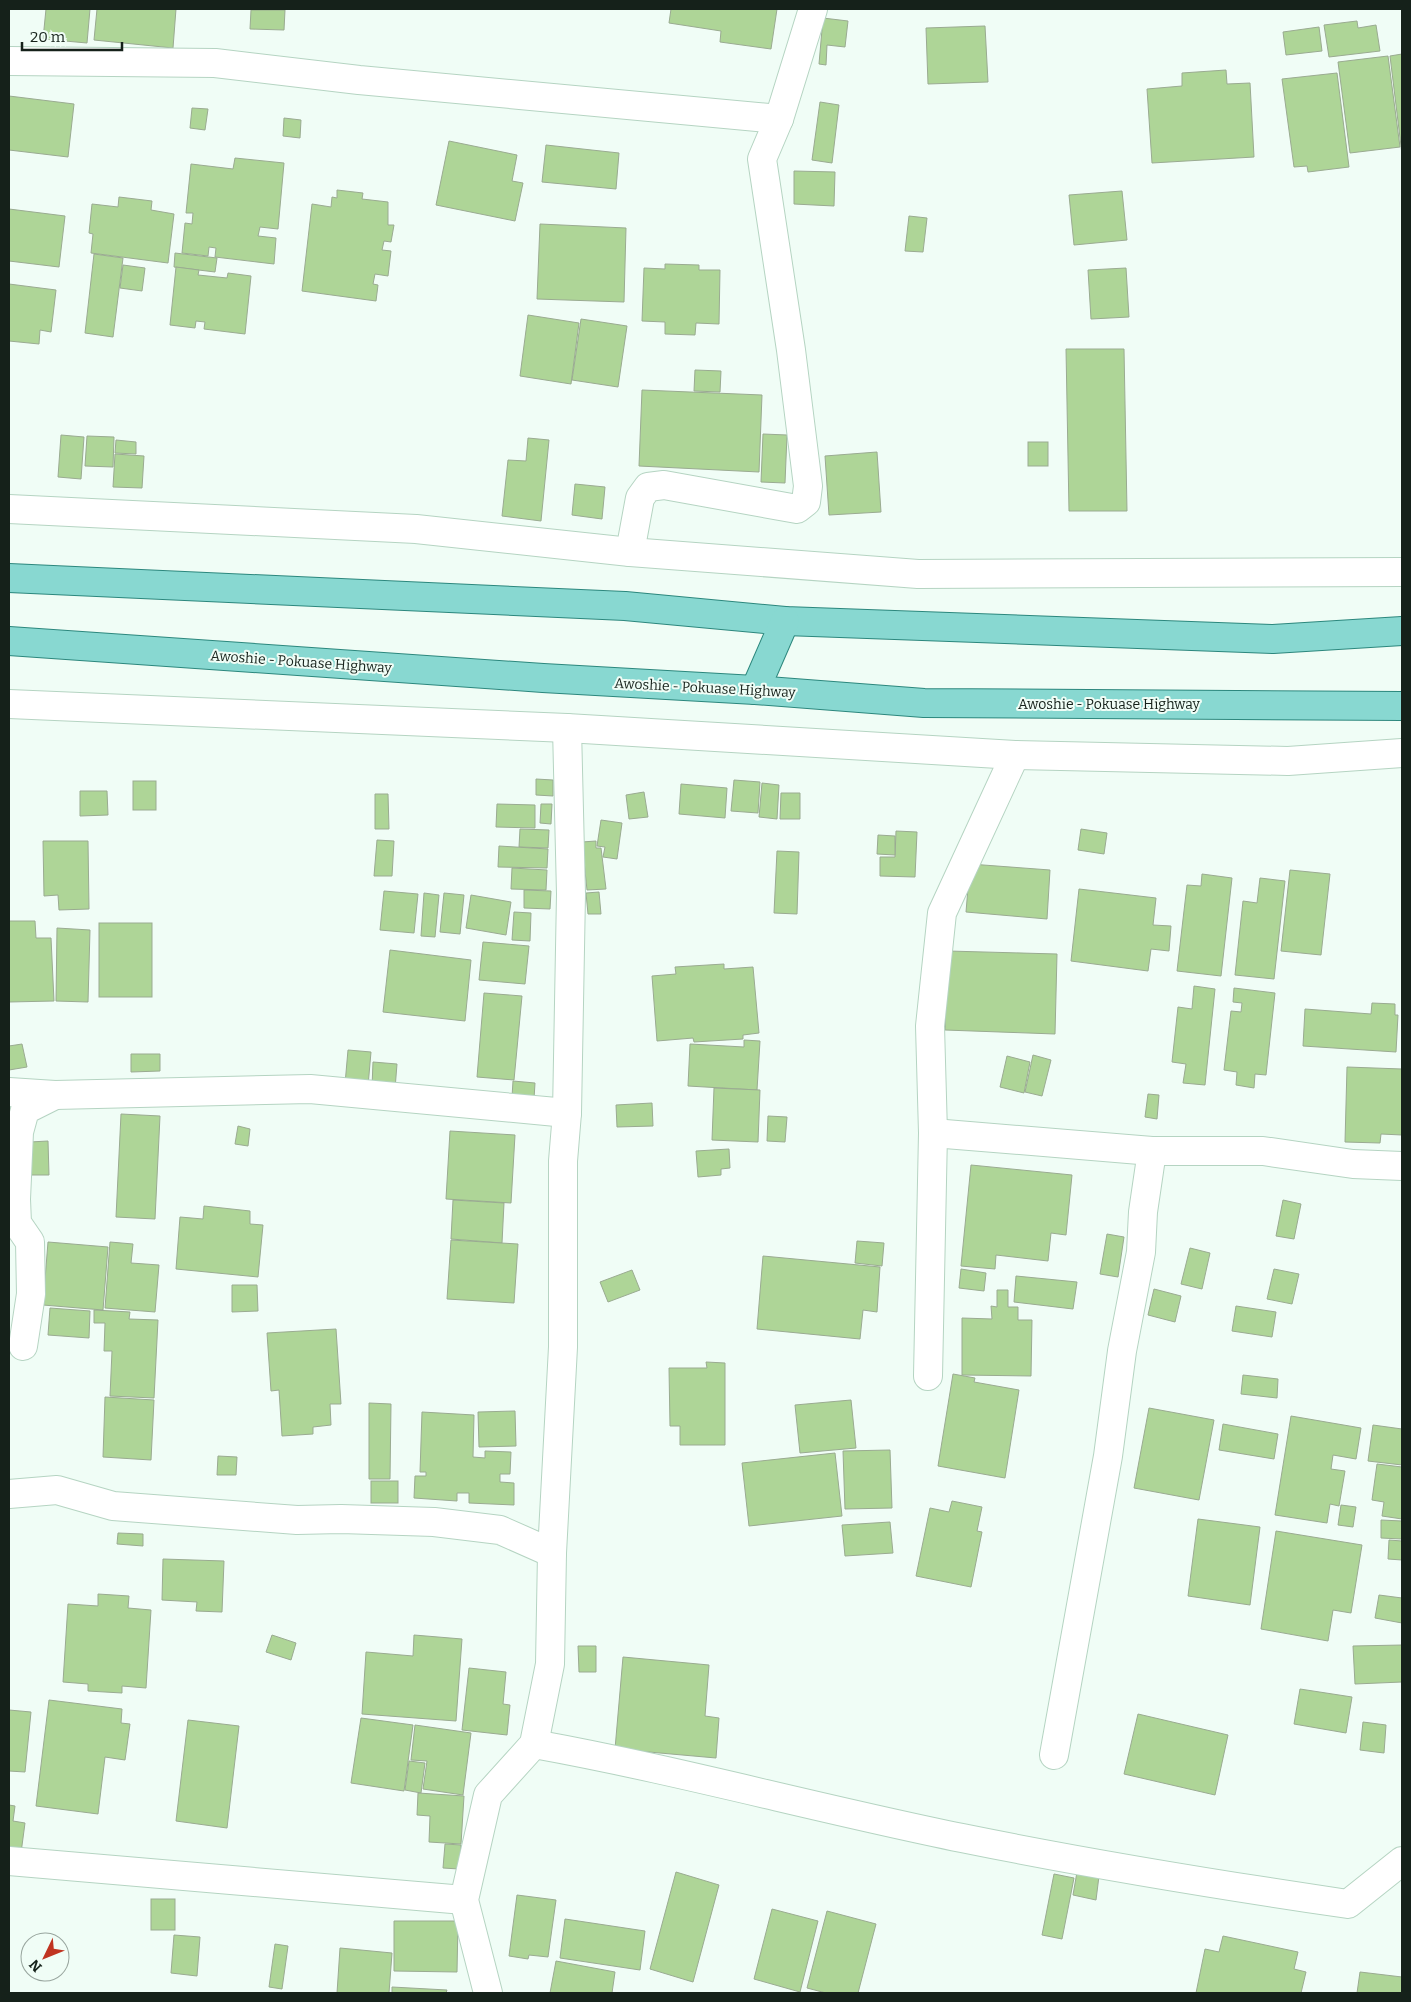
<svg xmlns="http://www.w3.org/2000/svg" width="1411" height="2002" font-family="Bitter,serif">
	<rect width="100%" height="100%" fill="#f0fdf6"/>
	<g fill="#aed597" stroke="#9aab91">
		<polygon points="46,9 90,9 87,43 43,39"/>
		<polygon points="97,9 176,9 173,48 94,40"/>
		<polygon points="671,9 777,9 771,49 720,42 721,31 669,23"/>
		<polygon points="251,10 285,10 284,30 250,29"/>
		<polygon points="823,18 848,21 845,47 827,45 826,65 819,64"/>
		<polygon points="1357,21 1358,28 1376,25 1380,51 1329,57 1324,25"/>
		<polygon points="985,26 988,82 928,84 926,28"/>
		<polygon points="1319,27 1322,51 1286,55 1283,32"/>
		<polygon points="1402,54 1402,154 1390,56"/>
		<polygon points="1388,56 1400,147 1350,153 1338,62"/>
		<polygon points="1226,70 1227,84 1250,83 1254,157 1152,163 1147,89 1182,86 1182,73"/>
		<polygon points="1337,73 1349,167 1308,172 1307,166 1294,167 1282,79"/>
		<polygon points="9,96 74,104 68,157 9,150"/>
		<polygon points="820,102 839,105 832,163 812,160"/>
		<polygon points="192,108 208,109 205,130 190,128"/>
		<polygon points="284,118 301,120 300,138 283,136"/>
		<polygon points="449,141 517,155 512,181 523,183 515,221 436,205"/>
		<polygon points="546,145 619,153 616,189 542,182"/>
		<polygon points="235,158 284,163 278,229 260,227 258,236 276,238 274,264 215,257 216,248 209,247 208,256 182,253 185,223 192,224 193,213 186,213 191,164 233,169"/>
		<polygon points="794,171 835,172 834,206 794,204"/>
		<polygon points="337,190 363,193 362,199 388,202 388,225 394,225 391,242 384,241 382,250 391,251 388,276 375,274 373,284 378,285 376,301 302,291 312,204 331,207 332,197 337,198"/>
		<polygon points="1122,191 1127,240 1074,245 1069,195"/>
		<polygon points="119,197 152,201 151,210 174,214 168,263 91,253 93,234 89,233 92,204 118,207"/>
		<polygon points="9,209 65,216 59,267 9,261"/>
		<polygon points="909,216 927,218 923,252 905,251"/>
		<polygon points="540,224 626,228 624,302 537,299"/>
		<polygon points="175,253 217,258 215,272 174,267"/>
		<polygon points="94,254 123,258 113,337 85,333"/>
		<polygon points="665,264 699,265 699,270 720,270 719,324 696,323 695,335 665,334 665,322 642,321 644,268 665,269"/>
		<polygon points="123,265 145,268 142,291 120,288"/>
		<polygon points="176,267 199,270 198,275 227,278 228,273 251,276 245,334 204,329 205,322 196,321 195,328 170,325"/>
		<polygon points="1126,268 1129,317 1091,319 1088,270"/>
		<polygon points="9,284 56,290 51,332 40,330 39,344 9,341"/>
		<polygon points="528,315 579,323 571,384 520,376"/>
		<polygon points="581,319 627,326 618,387 572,380"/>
		<polygon points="1066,349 1124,349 1127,511 1069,511"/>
		<polygon points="695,370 721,371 720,392 694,391"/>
		<polygon points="642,390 762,395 759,472 639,466"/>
		<polygon points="763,434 787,435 785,483 761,482"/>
		<polygon points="61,435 84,437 81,479 58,477"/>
		<polygon points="87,436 114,437 113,467 85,466"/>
		<polygon points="528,438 549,440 541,521 502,516 508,460 526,461"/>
		<polygon points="116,440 136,442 136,454 115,453"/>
		<rect x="1028" y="442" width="20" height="24"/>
		<polygon points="877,452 881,512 829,515 825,456"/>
		<polygon points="115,454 144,456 142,488 113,487"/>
		<polygon points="575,484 605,487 602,519 572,515"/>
		<polygon points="536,779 553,780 553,796 536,795"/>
		<polygon points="734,780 760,782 758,813 731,811"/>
		<rect x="133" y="781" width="23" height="29"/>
		<polygon points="762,783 779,785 777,819 759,817"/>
		<polygon points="681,784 727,788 725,818 679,814"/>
		<polygon points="80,791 107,791 108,815 80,816"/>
		<polygon points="644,792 648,817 629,819 626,795"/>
		<polygon points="781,793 800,793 800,819 780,819"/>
		<polygon points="375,794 388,794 389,829 375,829"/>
		<polygon points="497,804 535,805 535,828 496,827"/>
		<polygon points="541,804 552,804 551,824 540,823"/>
		<polygon points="601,820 622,823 617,859 603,857 605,847 597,846"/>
		<polygon points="520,829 549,830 548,848 519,847"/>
		<polygon points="1081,829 1107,833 1104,854 1078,850"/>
		<polygon points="896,831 917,832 915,877 880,876 880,857 895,857"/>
		<polygon points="878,835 895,836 895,855 877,854"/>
		<polygon points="377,840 394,841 392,876 374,876"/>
		<polygon points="43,841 88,841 89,909 59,910 58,895 44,896"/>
		<polygon points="596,841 596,848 601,848 606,889 587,890 582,842"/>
		<polygon points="499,846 548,849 547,868 498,867"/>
		<polygon points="777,851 799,852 797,914 774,913"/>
		<polygon points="970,864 1050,870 1047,919 966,912"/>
		<polygon points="512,868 547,870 546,890 511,889"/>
		<polygon points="1290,870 1330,874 1321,955 1281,951"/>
		<polygon points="1202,874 1232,878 1221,976 1177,971 1187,885 1201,886"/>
		<polygon points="1260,878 1285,881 1274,979 1235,975 1243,901 1257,903"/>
		<polygon points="1079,889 1156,898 1153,925 1171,926 1169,951 1151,949 1148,971 1071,961"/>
		<polygon points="524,890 551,891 550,909 524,908"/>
		<polygon points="384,891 418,894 414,933 380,930"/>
		<polygon points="599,892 601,914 588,914 586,893"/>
		<polygon points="424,893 439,895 435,937 421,936"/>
		<polygon points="444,893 464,895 460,934 440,932"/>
		<polygon points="471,895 511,902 506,935 466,928"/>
		<polygon points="514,912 531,913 530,941 512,940"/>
		<polygon points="9,921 35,921 36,938 51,938 54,1001 9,1002"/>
		<rect x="99" y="923" width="53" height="74"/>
		<polygon points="57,928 90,930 88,1002 56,1001"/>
		<polygon points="483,942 529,946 525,984 479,980"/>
		<polygon points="390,950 471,960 465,1021 383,1012"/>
		<polygon points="948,951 1057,954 1055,1034 945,1030"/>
		<polygon points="724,964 724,969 753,967 759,1033 743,1035 743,1039 694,1042 693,1038 657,1041 652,976 676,974 675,967"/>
		<polygon points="1194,986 1215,989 1205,1085 1183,1083 1186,1064 1172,1062 1178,1007 1192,1009"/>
		<polygon points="1234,988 1275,993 1266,1075 1255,1074 1254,1088 1236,1085 1237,1072 1224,1070 1231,1011 1241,1012 1242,1003 1233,1002"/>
		<polygon points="484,993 522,996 514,1080 477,1077"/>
		<polygon points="1372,1003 1395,1004 1395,1015 1398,1015 1396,1052 1303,1046 1305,1009 1371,1014"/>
		<polygon points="744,1040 760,1041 757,1090 688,1086 690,1044 744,1047"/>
		<polygon points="22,1044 27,1067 9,1070 9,1046"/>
		<polygon points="348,1050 371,1052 368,1086 345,1084"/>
		<polygon points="131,1054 160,1054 160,1071 131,1072"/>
		<polygon points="1033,1055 1051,1060 1042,1096 1025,1092"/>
		<polygon points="1007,1056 1030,1062 1024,1093 1000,1087"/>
		<polygon points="373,1062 397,1064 395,1089 372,1087"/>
		<polygon points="1347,1067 1402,1069 1402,1135 1381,1134 1380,1143 1345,1142"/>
		<polygon points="513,1081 535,1083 534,1099 512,1097"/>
		<polygon points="714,1088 760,1090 758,1142 712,1140"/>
		<polygon points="1148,1094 1159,1095 1157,1119 1145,1117"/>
		<polygon points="652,1103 653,1126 617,1127 616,1105"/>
		<polygon points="121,1114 160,1116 155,1219 116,1217"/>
		<polygon points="768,1116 787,1117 785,1142 767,1141"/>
		<polygon points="238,1126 250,1129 248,1146 235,1144"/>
		<polygon points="450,1131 515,1135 511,1203 446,1199"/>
		<polygon points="48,1141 49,1175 30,1175 30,1142"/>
		<polygon points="729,1149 730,1168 721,1169 721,1175 698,1177 696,1151"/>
		<polygon points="971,1165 1072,1175 1066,1235 1051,1233 1048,1261 996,1255 995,1269 961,1266"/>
		<polygon points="453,1200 504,1203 502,1243 451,1239"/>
		<polygon points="1283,1200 1301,1204 1294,1239 1276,1236"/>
		<polygon points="204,1206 250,1211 250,1224 263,1225 258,1277 176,1269 180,1217 203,1219"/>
		<polygon points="1107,1234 1124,1237 1118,1277 1100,1274"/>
		<polygon points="451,1240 518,1244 514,1303 447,1299"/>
		<polygon points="857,1241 884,1243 882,1266 855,1263"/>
		<polygon points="48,1242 108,1247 103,1310 43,1305"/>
		<polygon points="110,1242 133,1244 131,1263 159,1265 155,1312 105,1308"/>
		<polygon points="1190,1248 1210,1253 1202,1289 1181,1284"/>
		<polygon points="763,1256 880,1267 877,1312 863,1310 860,1339 757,1329"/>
		<polygon points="961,1269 986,1273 984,1291 959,1288"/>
		<polygon points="1274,1269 1299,1274 1292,1304 1267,1299"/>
		<polygon points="632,1270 640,1290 608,1302 600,1282"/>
		<polygon points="1016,1276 1077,1282 1073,1309 1014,1302"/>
		<polygon points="232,1285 257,1285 258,1311 232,1312"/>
		<polygon points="1154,1289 1181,1296 1175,1322 1148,1315"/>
		<polygon points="997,1290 1008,1290 1008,1307 1018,1307 1018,1320 1032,1320 1031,1376 962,1375 962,1318 992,1319 991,1306 997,1307"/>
		<polygon points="1236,1306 1276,1312 1272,1337 1232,1331"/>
		<polygon points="50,1308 90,1311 89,1338 48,1335"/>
		<polygon points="94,1310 130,1312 129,1319 158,1320 154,1398 110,1396 112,1351 104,1351 105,1323 94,1323"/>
		<polygon points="336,1329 341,1404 330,1404 331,1425 313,1427 313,1434 282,1436 279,1390 271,1391 267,1333"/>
		<polygon points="706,1362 725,1363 725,1445 680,1445 680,1426 670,1426 669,1368 707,1368"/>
		<polygon points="953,1374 975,1378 974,1382 1019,1390 1005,1478 938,1466"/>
		<polygon points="1243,1375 1278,1379 1277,1398 1241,1394"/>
		<polygon points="105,1397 154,1400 151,1460 103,1457"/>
		<polygon points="851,1400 856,1448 800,1453 795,1405"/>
		<polygon points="369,1403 391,1404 390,1479 369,1479"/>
		<polygon points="1149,1408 1214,1420 1199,1500 1134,1488"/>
		<polygon points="515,1411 516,1446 479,1447 478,1412"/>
		<polygon points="422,1412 474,1415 473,1457 485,1458 485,1451 511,1452 510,1474 500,1474 500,1482 514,1483 514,1505 469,1503 469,1493 457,1493 457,1501 414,1498 415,1476 426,1476 426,1472 420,1472"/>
		<polygon points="1291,1416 1361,1428 1356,1459 1333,1455 1331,1469 1345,1471 1339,1506 1330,1504 1327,1523 1275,1515"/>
		<polygon points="1223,1424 1278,1434 1274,1459 1219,1450"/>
		<polygon points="1373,1425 1402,1429 1402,1465 1368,1461"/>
		<polygon points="890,1450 892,1508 845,1509 843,1451"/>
		<polygon points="835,1453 842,1516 749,1526 742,1463"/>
		<polygon points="218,1456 237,1457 236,1475 217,1475"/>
		<polygon points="1377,1464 1402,1467 1402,1519 1382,1516 1384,1502 1372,1500"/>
		<rect x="371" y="1481" width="27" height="22"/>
		<polygon points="952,1501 982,1507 977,1531 982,1532 971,1587 916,1576 930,1508 949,1512"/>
		<polygon points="1341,1505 1356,1507 1353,1527 1338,1525"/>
		<polygon points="1198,1519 1260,1527 1250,1605 1188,1596"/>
		<polygon points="1381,1520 1402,1521 1402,1539 1381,1538"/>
		<polygon points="890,1522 893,1553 845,1556 842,1525"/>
		<polygon points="1276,1531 1362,1545 1351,1613 1333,1610 1328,1641 1261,1629"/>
		<polygon points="118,1533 143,1534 143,1546 117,1544"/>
		<polygon points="1389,1540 1402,1541 1402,1560 1388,1559"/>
		<polygon points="163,1559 224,1561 222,1612 196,1611 197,1602 162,1600"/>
		<polygon points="98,1594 129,1596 128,1608 151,1610 146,1688 122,1686 122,1693 88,1691 88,1684 63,1682 68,1604 98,1606"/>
		<polygon points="1379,1595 1402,1598 1402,1623 1375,1618"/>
		<polygon points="272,1635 296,1643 291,1660 266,1652"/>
		<polygon points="414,1635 462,1639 456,1721 362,1714 366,1652 413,1656"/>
		<polygon points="1402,1645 1402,1682 1355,1684 1353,1646"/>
		<polygon points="578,1646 596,1646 596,1672 579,1672"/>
		<polygon points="623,1657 709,1665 705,1716 719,1718 716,1758 615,1749"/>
		<polygon points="469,1668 506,1672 503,1704 510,1705 507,1735 462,1730"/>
		<polygon points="1300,1689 1352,1697 1346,1733 1294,1724"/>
		<polygon points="49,1700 122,1709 121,1723 130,1724 125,1760 105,1757 98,1814 36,1806"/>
		<polygon points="9,1710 31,1712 25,1772 9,1771"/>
		<polygon points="1138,1714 1228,1735 1215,1795 1124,1774"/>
		<polygon points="361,1718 413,1725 404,1791 351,1783"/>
		<polygon points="188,1720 239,1726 227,1828 176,1821"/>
		<polygon points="1363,1722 1386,1725 1384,1753 1360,1750"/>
		<polygon points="415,1725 471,1733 463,1795 423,1789 427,1761 411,1760"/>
		<polygon points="409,1761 425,1763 421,1793 405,1790"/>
		<polygon points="418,1793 464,1796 461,1844 429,1842 430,1816 417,1815"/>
		<polygon points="9,1805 15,1806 13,1821 25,1823 21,1853 9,1851"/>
		<polygon points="445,1844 461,1845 459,1869 443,1868"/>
		<polygon points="676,1872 719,1885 693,1982 650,1969"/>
		<polygon points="1077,1872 1099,1876 1096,1900 1073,1895"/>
		<polygon points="1054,1874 1074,1878 1062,1939 1042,1935"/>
		<polygon points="517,1895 556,1900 548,1957 529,1955 528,1959 509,1956"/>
		<rect x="151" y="1899" width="24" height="31"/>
		<polygon points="772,1909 818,1921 800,1992 754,1979"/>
		<polygon points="827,1911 876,1924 858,1993 826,1993 807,1988"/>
		<polygon points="565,1919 645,1931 640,1970 560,1958"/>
		<polygon points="394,1921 458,1921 457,1972 394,1971"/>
		<polygon points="174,1935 200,1937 197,1976 171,1973"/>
		<polygon points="1223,1936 1298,1952 1294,1969 1306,1972 1301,1993 1196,1993 1205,1949 1219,1952"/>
		<polygon points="275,1944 288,1946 282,1989 269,1987"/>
		<polygon points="340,1948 392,1953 389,1993 337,1993"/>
		<polygon points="556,1961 615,1972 612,1993 550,1993"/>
		<polygon points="1360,1972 1402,1977 1402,1993 1357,1993"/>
		<polygon points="392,1987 447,1990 446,1993 392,1993"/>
	</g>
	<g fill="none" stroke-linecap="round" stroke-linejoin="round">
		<g stroke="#b5d4c2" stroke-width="30">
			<g id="street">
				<polyline points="9,61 215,63 359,80 779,119"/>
				<polyline points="630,552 640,498 648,487 664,485 797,509 806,502 808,486 791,350 762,159 779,119 813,9"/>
				<polyline points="9,1092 55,1095 310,1089 567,1113"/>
				<polyline points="933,1133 1152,1151 1263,1151 1353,1164 1402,1166"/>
				<polyline points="23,1346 31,1294 30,1242 17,1223 16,1199 19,1132 25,1110 55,1095"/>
				<polyline points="928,1376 933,1133 930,1026 942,913 1015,755"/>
				<polyline points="9,1494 57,1490 113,1506 297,1520 341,1519 434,1522 500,1530 552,1553"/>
				<path d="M534 1744C678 1770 819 1809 962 1838 1090 1864 1219 1885 1348 1904L1402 1861"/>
				<polyline points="1054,1755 1108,1456 1122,1351 1141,1252 1143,1212 1152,1151"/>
				<polyline points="9,1861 464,1900"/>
				<polyline points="488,1993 464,1900 488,1795 534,1744 550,1664 552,1553 563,1347 563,1161 567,1113 571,894 567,728"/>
			</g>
		</g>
		<g stroke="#b5d4c2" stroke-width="30">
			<g id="secondary">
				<polyline points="9,509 416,529 630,552 918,574 1402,572"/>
				<polyline points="9,704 567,728 1015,755 1288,761 1402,753"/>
			</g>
		</g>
		<g stroke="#2c877d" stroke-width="30">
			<g id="primary">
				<polyline points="9,578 625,606 785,621 1273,639 1402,631"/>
				<polyline points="9,641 543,678 755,690 924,703 1402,706"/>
				<polyline points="755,690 785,621"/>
			</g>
		</g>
		<use href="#street" stroke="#fff" stroke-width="28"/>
		<use href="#secondary" stroke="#fff" stroke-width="28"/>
		<use href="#primary" stroke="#88d8d1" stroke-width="28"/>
	</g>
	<g text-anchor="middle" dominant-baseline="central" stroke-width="4" stroke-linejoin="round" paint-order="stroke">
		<g font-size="14" fill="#15211a" stroke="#f0fdf6">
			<text transform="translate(301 662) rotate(4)">Awoshie - Pokuase Highway</text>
			<text transform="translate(705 688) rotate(3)">Awoshie - Pokuase Highway</text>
			<text x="1109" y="704">Awoshie - Pokuase Highway</text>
		</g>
	</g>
	<rect width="1411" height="2002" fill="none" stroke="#15211a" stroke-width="20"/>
	<g transform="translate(45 1957) rotate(227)"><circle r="24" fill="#f0fdf6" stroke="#98a59e"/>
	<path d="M0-4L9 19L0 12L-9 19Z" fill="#c03421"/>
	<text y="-8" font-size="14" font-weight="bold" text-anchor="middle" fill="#15211a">N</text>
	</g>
	<path d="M22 42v8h100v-8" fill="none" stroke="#15211a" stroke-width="2.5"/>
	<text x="30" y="42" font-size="15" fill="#15211a" stroke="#f0fdf6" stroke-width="4" paint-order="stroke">20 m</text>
</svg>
